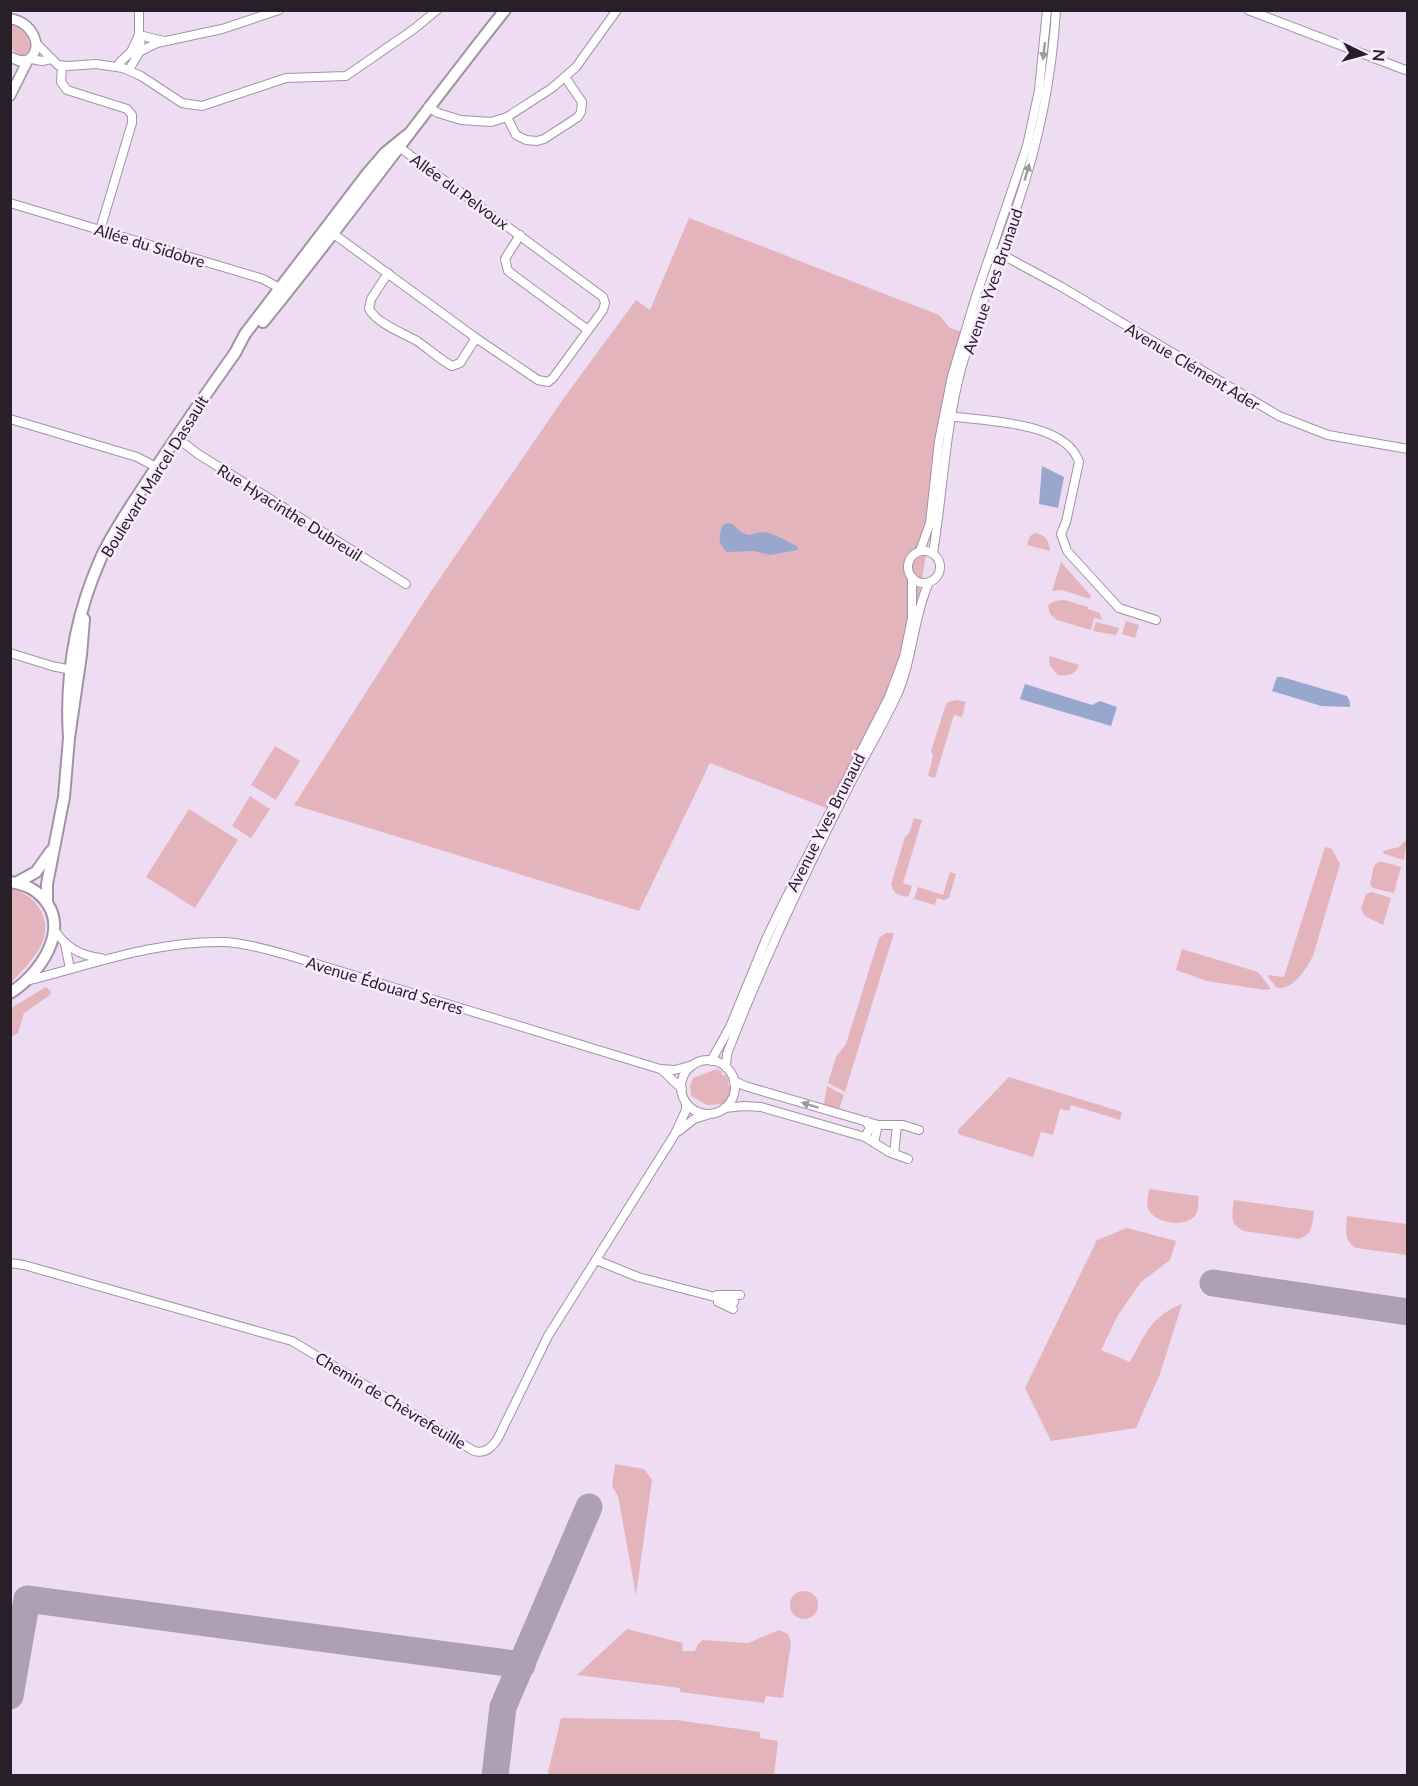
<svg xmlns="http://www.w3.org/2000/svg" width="1418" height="1786" font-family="Lato,sans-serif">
	<rect width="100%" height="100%" fill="#eedcf3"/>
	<g fill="#e4b4bd">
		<polygon points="16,25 26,35 31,46 28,52 23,55 16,53 11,48 11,26"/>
		<polygon points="689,218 939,315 950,328 960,331 960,347 952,376 924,567 908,657 834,811 710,763 639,911 294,805 429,594 566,395 636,300 650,310"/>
		<path d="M1035 533C1045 534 1050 542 1050 551L1027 545 1030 536Z"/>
		<polygon points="1061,562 1091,596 1090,599 1062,590 1052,591"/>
		<polygon points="1064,600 1088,607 1088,609 1100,613 1102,620 1094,618 1091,630 1057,620 1050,614 1048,605 1055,601"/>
		<polygon points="1126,621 1139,625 1135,638 1122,634"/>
		<polygon points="1096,622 1119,628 1116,635 1093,631"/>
		<path d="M1049 656 1079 665C1075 675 1069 676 1058 675L1050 666Z"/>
		<polygon points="957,700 966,702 962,717 954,715 935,778 928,776 933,756 931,751 945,707 948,702"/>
		<polygon points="275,746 300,761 276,800 251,785"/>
		<polygon points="250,796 270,809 251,838 232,826"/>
		<polygon points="189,809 238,840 195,908 146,877"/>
		<path d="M914 818 922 820 903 883 912 886 908 897C899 895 893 894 891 884L905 837 909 833Z"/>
		<polygon points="1407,839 1404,860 1384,854 1383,851 1399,847"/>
		<path d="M1325 847 1332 849 1340 864 1313 956C1306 969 1294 990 1277 988L1267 975 1284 977Z"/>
		<polygon points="1378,862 1384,862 1401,867 1394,893 1373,888 1370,884 1374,866"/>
		<polygon points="950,872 956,874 949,898 944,900 937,898 935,905 914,899 918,887 943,895"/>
		<path d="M11 889C22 891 31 897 38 906 59 937 30 962 11 983Z"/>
		<polygon points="1372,892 1391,898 1383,925 1365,916 1361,909 1366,894"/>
		<polygon points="886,933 894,933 845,1092 828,1083 836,1057 846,1044 879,938"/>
		<polygon points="1182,949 1258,972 1271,989 1265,990 1207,981 1176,970"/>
		<polygon points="46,987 51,992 50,995 24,1013 18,1033 11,1037 11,1008"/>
		<polygon points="717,1069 721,1071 722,1075 726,1075 729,1080 728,1084 731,1088 729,1096 724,1104 707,1105 691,1096 690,1086 693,1078"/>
		<polygon points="1009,1077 1122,1112 1120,1120 1071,1105 1069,1111 1060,1109 1053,1135 1041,1132 1033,1157 958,1134 958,1130"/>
		<polygon points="827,1086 844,1095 838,1112 829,1108 824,1103"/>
		<path d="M1149 1189 1199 1196C1198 1202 1199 1209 1196 1214 1188 1228 1158 1224 1150 1212 1145 1206 1148 1197 1149 1189Z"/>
		<path d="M1234 1200 1314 1211C1312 1224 1313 1234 1299 1239L1244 1231C1229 1225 1232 1214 1234 1200Z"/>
		<path d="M1347 1216 1407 1224V1255L1356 1248C1343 1240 1346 1229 1347 1216Z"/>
		<path d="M1127 1228 1176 1241 1170 1260 1141 1282 1118 1315 1101 1350 1130 1362C1145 1335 1151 1316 1182 1304L1160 1374 1136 1428 1051 1441 1025 1388 1097 1240Z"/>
		<polygon points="615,1464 644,1469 652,1480 636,1595 618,1496 612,1486"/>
		<circle cx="804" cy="1605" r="14"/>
		<polygon points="627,1629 683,1643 682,1651 695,1651 698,1644 703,1640 748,1643 779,1630 788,1634 791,1642 783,1698 766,1696 764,1703 680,1692 680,1688 577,1675"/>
		<polygon points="561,1718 676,1720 760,1732 760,1738 778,1741 774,1775 550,1775 548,1772"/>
	</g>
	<g fill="#99a7cf">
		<polygon points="1042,466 1064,477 1058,508 1039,504"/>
		<path d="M728 523C736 524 737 530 743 533 750 537 755 533 762 532 773 532 787 542 797 546L798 550 770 555 753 551 727 552C718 544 718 536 723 525Z"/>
		<polygon points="1277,677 1282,677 1347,696 1350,702 1350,707 1321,706 1272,691"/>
		<polygon points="1025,684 1092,705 1100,701 1117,707 1111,726 1020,699"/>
	</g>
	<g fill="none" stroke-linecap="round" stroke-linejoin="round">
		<g stroke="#ae9fb2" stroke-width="27">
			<polyline points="1213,1283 1408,1312"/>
			<polyline points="10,1696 27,1599 522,1665"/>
			<polyline points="495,1776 503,1707 589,1507"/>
		</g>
		<g stroke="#a291a7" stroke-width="10">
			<g id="minor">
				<polyline points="139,10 139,35 164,41"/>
				<polyline points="1248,10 1408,71"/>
				<polyline points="37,44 58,65 68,66 96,64 123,68 141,76 182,103 202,106 286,78 346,76 414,29 437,10"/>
				<polyline points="141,51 157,43 222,29 279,10"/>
				<polyline points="31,59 42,61 51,59"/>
				<polyline points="62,66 61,82 67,90 127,109 132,115 132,123 100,230"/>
				<path d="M118 67 120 62 131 52 139 35C144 53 136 55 129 70"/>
				<polyline points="428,107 438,113 461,120 491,122 507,117 552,88 576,67 617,10"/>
				<polyline points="507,117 516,135 526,140 537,141 544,139 578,117 581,112 582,102 565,77"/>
				<polyline points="10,203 263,279 283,290"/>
				<polyline points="332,231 335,235 476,338 538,380 548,382 553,378 603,310 605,303 603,297 399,147"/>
				<polyline points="520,235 505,259 508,271 588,330"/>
				<polyline points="999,253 1060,286 1279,416 1328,435 1408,449"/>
				<path d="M388 273 371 299 369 309C378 324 401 332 417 341 429 349 439 359 452 366L460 363 476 338"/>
				<path d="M947 416C983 421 1066 421 1079 462L1066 522 1061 534 1067 551 1119 608 1156 620"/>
				<polyline points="10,419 137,457 156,467"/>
				<polyline points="176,437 198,454 406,584"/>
				<polyline points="920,551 930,523 939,441 952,376 976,296 1027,146 1039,90 1047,10"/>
				<circle cx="924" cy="567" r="16"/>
				<path d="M933 553C943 492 945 430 961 369 977 314 999 260 1017 206 1039 142 1052 77 1056 10"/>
				<polyline points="10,653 52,666 76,671"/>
				<path d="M54 929C65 947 80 956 101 958"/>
				<polyline points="65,944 70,969"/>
				<path d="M26 981C91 965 157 940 225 942 245 943 265 949 284 954L660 1069 675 1070 693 1065"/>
				<circle cx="708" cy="1087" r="27"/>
				<polyline points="711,1061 730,1027 767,937 784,902 889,697 904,657 912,618 912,577"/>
				<path d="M726 1067 727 1054C762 963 804 875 848 788 864 757 882 727 897 695 913 659 913 618 929 582"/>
				<polyline points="661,1069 682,1089"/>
				<polyline points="734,1081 745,1086 878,1125 903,1125 919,1130"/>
				<polyline points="725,1108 744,1106 761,1107 865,1137 870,1128 866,1121"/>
				<polyline points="679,1131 694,1119 707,1115"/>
				<polyline points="865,1137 889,1152 908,1159"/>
				<polyline points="874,1142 878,1125"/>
				<polyline points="894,1154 897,1125"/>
				<polyline points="596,1260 638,1277 734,1302"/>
				<path d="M10 1263 24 1265 292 1341 474 1451C486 1454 492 1447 498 1438L548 1336 675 1134 686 1110V1103"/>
				<polyline points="717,1295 740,1295"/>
				<polyline points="718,1302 733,1309"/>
			</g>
		</g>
		<g stroke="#a291a7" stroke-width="12">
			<g id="tertiary">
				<path d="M10 19C30 20 46 47 28 60L20 61 10 57"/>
				<polyline points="10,96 28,60"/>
			</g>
		</g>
		<g stroke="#a291a7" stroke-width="14">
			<g id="secondary">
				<path d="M263 322C346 220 423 113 505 10"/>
				<path d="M69 738C65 677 75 617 100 560 111 535 127 512 142 489 172 443 203 398 235 353L245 334 367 174 385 153 407 135"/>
				<path d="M10 882C24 884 34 888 43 898 72 929 39 975 10 993"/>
				<polyline points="16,883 36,872 51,851"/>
				<polyline points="47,903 47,884 64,797 69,738 81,655 84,619"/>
			</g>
		</g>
		<use href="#minor" stroke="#fff" stroke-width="8"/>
		<use href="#tertiary" stroke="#fff" stroke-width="9"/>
		<use href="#secondary" stroke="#fff" stroke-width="10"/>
	</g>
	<defs><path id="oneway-solid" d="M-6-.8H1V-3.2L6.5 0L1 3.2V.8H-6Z" transform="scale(1.5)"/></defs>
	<g fill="#9e9b9f">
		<use href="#oneway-solid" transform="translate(1044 51) rotate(96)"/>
		<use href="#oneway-solid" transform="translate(1027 172) rotate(-74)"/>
		<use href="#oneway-solid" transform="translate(810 1105) rotate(-163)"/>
	</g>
	<g text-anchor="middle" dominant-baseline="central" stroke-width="5" stroke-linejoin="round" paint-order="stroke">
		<g font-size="16" fill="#272029" stroke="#f9ebfe">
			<text transform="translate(460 191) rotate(36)">Allée du Pelvoux</text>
			<text transform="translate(150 245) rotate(17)">Allée du Sidobre</text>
			<text transform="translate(992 281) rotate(-71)">Avenue Yves Brunaud</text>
			<text transform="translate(1193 366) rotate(31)">Avenue Clément Ader</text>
			<text transform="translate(154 476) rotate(-58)">Boulevard Marcel Dassault</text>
			<text transform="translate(290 512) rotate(32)">Rue Hyacinthe Dubreuil</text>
			<text transform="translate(825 822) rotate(-63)">Avenue Yves Brunaud</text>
			<text transform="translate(385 985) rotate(17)">Avenue Édouard Serres</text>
			<text transform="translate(391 1400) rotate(31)">Chemin de Chèvrefeuille</text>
		</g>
	</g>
	<rect width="1418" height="1786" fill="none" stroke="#272029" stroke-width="24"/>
	<g transform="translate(1364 54) rotate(95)" stroke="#f9ebfe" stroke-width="4.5" paint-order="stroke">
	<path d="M0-4.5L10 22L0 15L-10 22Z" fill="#272029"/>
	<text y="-9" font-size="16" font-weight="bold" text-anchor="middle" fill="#272029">N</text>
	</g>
</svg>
